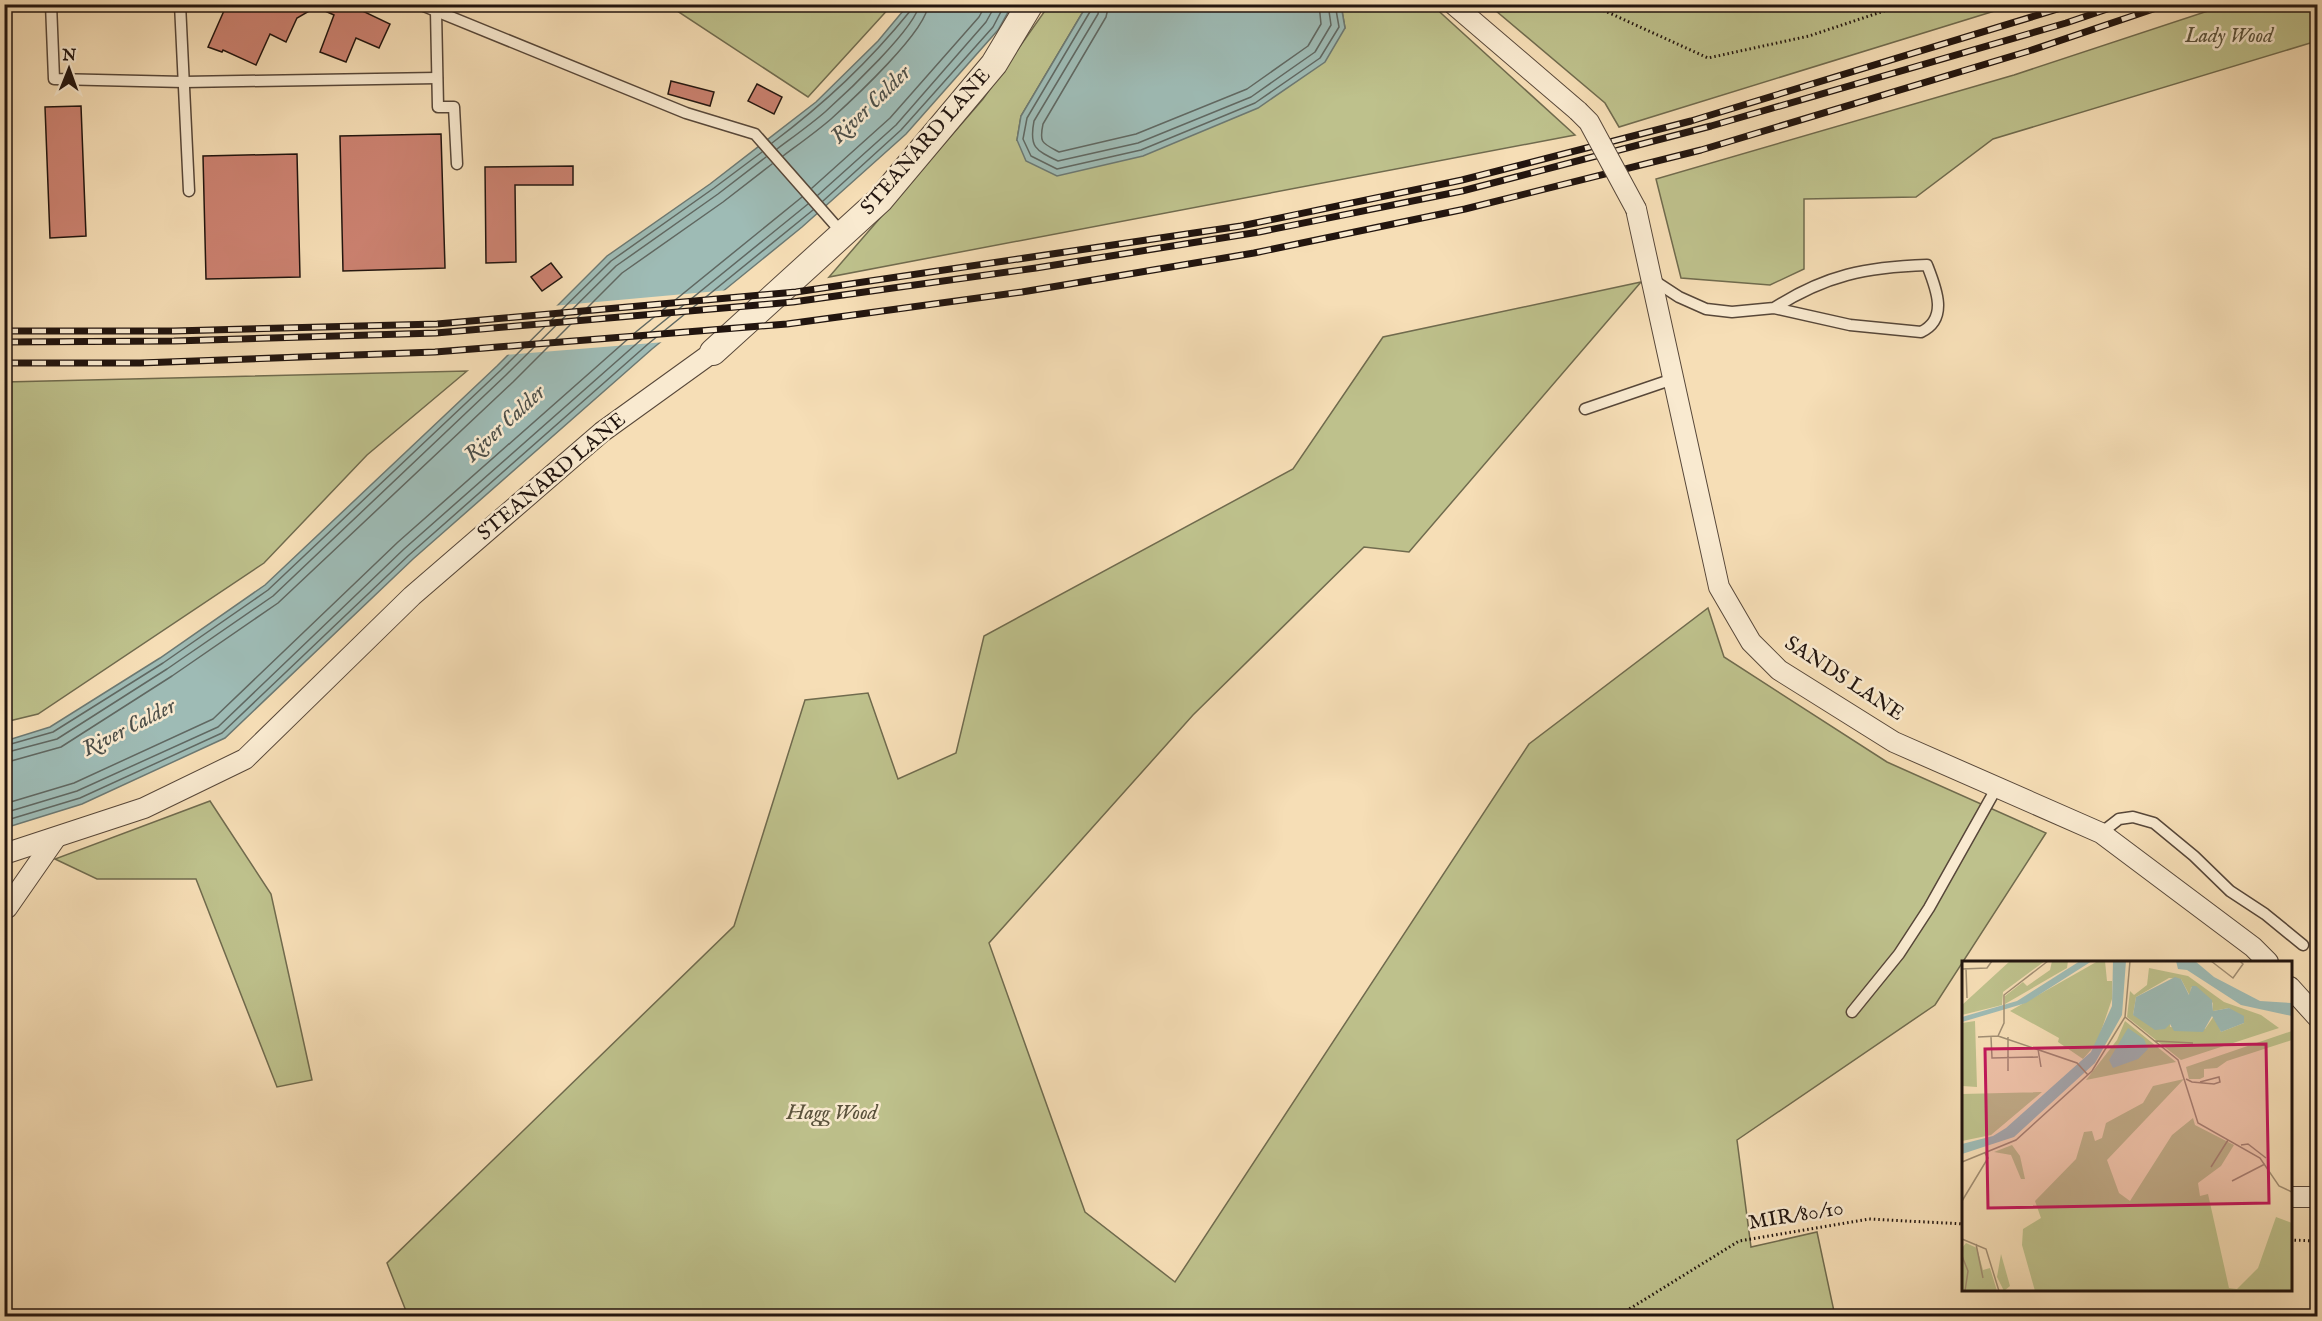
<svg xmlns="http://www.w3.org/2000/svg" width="2322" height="1321" font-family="'IM FELL English',serif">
	<rect width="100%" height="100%" fill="#f6deb6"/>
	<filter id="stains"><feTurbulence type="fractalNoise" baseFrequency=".00333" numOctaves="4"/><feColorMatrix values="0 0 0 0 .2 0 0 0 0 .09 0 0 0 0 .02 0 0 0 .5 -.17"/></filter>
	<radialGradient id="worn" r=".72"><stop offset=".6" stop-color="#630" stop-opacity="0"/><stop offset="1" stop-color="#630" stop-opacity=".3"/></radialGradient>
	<g fill="#bec18c" stroke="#706b4e" stroke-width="1.5">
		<polygon points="668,5 892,5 808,97"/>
		<polygon points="1049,5 1087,5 1021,116 1017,140 1345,28 1341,5 1432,5 1575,135 829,277 983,99"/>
		<polygon points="1489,5 2014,5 1619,127 1605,103"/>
		<polygon points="2226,5 2317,5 2317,41 1993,139 1916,197 1804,199 1804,269 1770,285 1681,278 1656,179 2014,75"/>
		<polygon points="1641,282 1409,552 1364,547 1193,715 989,943 1085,1212 1175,1282 1529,744 1708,608 1724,657 1887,762 2046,833 1935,1005 1737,1140 1751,1247 1817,1232 1835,1316 408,1316 387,1263 734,926 805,700 868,693 898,779 956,753 984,636 1293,469 1383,337"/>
		<polygon points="467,371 367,455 264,563 38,714 5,722 5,382"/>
		<polygon points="210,801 271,894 312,1080 277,1087 196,879 97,879 55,859"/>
	</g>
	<g fill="#9ebbb5" stroke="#6c7973" stroke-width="1.5">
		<polygon points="908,5 1012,5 998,30 906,134 802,227 652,349 413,559 225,738 82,804 5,828 5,741 50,727 160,658 265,585 497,366 607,256 710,184 816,102 878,41"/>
		<polygon points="1087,5 1341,5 1345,28 1325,62 1258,108 1143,156 1057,176 1026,161 1017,140 1021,116"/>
	</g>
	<polygon fill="#f6deb6" points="729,290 665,342 504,355 552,306"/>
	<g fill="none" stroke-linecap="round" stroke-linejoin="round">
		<g stroke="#606862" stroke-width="1.5">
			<polyline points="1092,4 1091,10 1027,118 1023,139 1031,156 1057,169 1141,150 1255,103 1320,58 1339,27 1335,4"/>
			<path d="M1100 4 1098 14 1034 121C1029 147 1035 150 1058 161L1138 143 1251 97 1315 52 1331 25 1328 4"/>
			<path d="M1109 4 1106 17 1043 124C1039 143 1042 143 1059 152L1136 134 1247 89 1308 46 1321 24 1319 4"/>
			<path d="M772 143C825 103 868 63 911 10L912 4"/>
			<path d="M777 149C793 137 810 125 825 112 844 95 918 26 919 4"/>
			<path d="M783 156C799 144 816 132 831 119 852 100 928 30 928 4"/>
			<polyline points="812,188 890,118 979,17 986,4"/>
			<polyline points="818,195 896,125 986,22 996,4"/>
			<polyline points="823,201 901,130 993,27 1005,4"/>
			<polyline points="4,746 53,732 163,663 268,590 501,370 611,261 714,188 762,152"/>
			<polyline points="4,753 57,739 167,669 273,596 506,375 616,266 718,194 766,157"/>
			<polyline points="4,763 61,747 172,676 278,603 513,382 622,273 723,202 772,164"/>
			<polyline points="4,804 74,783 213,719 398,542 637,331 802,197"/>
			<polyline points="4,813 77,791 218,727 404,549 643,338 808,204"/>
			<polyline points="4,821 80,798 222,733 409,555 648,344 813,210"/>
		</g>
	</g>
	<g fill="#cc8271" stroke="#22150f" stroke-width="1.5">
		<polygon points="227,4 348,4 390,24 379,48 356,38 346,62 320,52 334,15 316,7 297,18 286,42 270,34 256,65 223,50 222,52 208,47"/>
		<polygon points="671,81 714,92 710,106 668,94"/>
		<polygon points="757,84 782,97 774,114 748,101"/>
		<polygon points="81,106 86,236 50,238 45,107"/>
		<polygon points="441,134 445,268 343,271 340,136"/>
		<polygon points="297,154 300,277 206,279 203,156"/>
		<polygon points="573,166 573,185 515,185 516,262 486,263 485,167"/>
		<polygon points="551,263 562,277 542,291 531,277"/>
	</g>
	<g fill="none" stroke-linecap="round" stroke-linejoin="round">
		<g stroke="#574739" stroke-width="13">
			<g id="service">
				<polyline points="51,4 54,79 184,82 437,78"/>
				<polyline points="180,4 189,191"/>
				<polyline points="419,4 686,113 755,134 843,234"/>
				<polyline points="436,11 438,107 454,107 457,164"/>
				<path d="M1653 280 1679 297 1706 309 1732 312 1774 308 1850 325 1921 332C1949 319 1936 288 1927 265 1866 267 1826 275 1774 308"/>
				<polyline points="1585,409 1673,379"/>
				<polyline points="2101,833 2119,819 2133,817 2154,823 2194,856 2230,891 2265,914 2303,945"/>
				<polyline points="1852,1012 1899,954 1929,908 1997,787"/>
			</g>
		</g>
		<g stroke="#574739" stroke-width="22">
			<g id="minor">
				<polyline points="1453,4 1578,111"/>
				<polyline points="1636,209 1719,587 1751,642 1779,670 1894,742 2101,833 2253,947 2268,962"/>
				<polyline points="4,854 144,808 245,759 412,596 602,432 713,352"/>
				<polyline points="7,908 55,839"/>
				<polyline points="2290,987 2318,1018"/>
				<polyline points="2290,1197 2318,1197"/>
			</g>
		</g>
		<g stroke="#574739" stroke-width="28">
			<polyline id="tertiary" points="713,352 880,200 994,64 1030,4"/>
		</g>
		<g stroke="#22150f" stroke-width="3" stroke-dasharray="1.5 3" stroke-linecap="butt">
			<polyline points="1577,4 1605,11 1708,58 1809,36 1905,4"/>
			<polyline points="2290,1240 2318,1241"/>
			<polyline points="1618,1316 1739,1241 1869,1219 1964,1224"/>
		</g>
		<use href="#service" stroke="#f9ead0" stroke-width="10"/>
		<use href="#minor" stroke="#f9ead0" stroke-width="20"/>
		<use href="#tertiary" stroke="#f9ead0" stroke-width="26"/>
		<g stroke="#22150f" stroke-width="7">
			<g id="rail">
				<polyline points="4,331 174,331 437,324 796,292 1241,226 1462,180 1691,121 2074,4"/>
				<polyline points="4,342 174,341 436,333 793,302 1036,268 1259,232 1462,191 1711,126 2066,23 2122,4"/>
				<polyline points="4,363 140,363 435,352 787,324 1022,292 1254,253 1465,209 1701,150 2029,51 2168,4"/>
			</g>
		</g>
		<use href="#rail" stroke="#f9ead0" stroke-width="4.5" stroke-dasharray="14" stroke-linecap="butt"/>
		<g stroke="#574739" stroke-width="22" stroke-linecap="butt">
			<polyline id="minor-bridge" points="1578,111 1589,122 1636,209"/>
		</g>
		<use href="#minor-bridge" stroke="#f9ead0" stroke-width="20"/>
	</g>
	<g text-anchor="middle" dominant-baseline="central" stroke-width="5" stroke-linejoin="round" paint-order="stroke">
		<g font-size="21" font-style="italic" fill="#59513b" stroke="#f9ead0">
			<text x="2229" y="36">Lady Wood</text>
			<text x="832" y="1113">Hagg Wood</text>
		</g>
		<g font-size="21" fill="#22150f" stroke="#f9ead0">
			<text transform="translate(926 142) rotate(-49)">STEANARD LANE</text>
			<text transform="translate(552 477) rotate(-40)">STEANARD LANE</text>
			<text transform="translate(1844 679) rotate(33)">SANDS LANE</text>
			<text transform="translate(1796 1216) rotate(-9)">MIR/80/10</text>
		</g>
		<g font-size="22" font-style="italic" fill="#4d4f49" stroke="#f9ead0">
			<text transform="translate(871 105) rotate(-44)">River Calder</text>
			<text transform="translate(505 424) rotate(-43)">River Calder</text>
			<text transform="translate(129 728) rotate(-27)">River Calder</text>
		</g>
	</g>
	<g transform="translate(1962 961)">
		<rect width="330" height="330" fill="#f6deb6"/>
		<path d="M48 0H83L41 31 40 44 0 54V44ZM90 0H106L105 7 43 43V35L61 21 65 25 88 9ZM136 0H143L145 20H150V38L135 82 121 98 96 81 97 77 48 50ZM187 7 226 15 262 41 299 54 317 67 219 99 165 56 168 30 172 34 185 24ZM207 17 219 18 228 35 229 26 251 42V50L267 47 282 62 259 71 252 55 243 68 208 66V62L171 54 174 36ZM13 60 15 126 0 125V62ZM163 60 214 101 124 119 155 79ZM330 70V79L265 100 255 107 242 108V116L238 118H227L224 106ZM222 118 145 199 157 232 168 240 210 174 231 157 233 164 272 184 259 205 236 222 238 235 246 233 267 327 275 328 296 307 314 256 330 262V330H73L60 284 61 268 79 257 73 240 114 198 122 171 130 170 133 180 140 177 144 162 181 142 191 125ZM80 131 29 174 0 180V133ZM50 184 58 195 63 218H59L49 194 32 191ZM4 282 15 287 21 309 28 307 35 330H0V287ZM39 293 48 325 42 330 35 316Z" fill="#bec18c" fill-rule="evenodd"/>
		<path d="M118 0H130L64 42 0 61V56L55 40ZM151 0H164L160 54 133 102 52 176 0 193V183L31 175 44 167 129 91 150 45ZM214 0H233L252 16 298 40 330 42V55L279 44 225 9 216 8ZM213 16 219 18 227 34 230 25H234L250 39 251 50 267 47 282 55V62L259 71 250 55 241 71 212 70 208 63 203 68 193 69 171 54 174 36ZM166 67 182 78 186 88 176 98 151 107 147 99Z" fill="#9ebbb5"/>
		<path fill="none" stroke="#a18e73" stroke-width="1.5" d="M249 0 271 17 281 3 278 0M4 7 5 37M0 8 25 7 30 0M163 56 216 99 236 162 298 197 317 225 330 231M36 75 115 102 126 114M16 76 36 75 42 62V34L86 0M29 76 30 97 76 96M46 76V110M193 80 231 82M76 88 79 106M224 118 230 121 252 123 258 121 257 116 238 121M279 184 286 183 304 197M0 201 54 179 130 110 163 56 168 0M249 206 266 179M270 220 303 203M0 240 26 197 23 192M0 278 24 288 37 330M14 283 21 317M0 295 6 310 3 330"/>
		<path fill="#c2185b" fill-opacity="0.15" stroke="#c2185b" stroke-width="3" d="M304 83 307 242 26 247 23 88Z"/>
		<rect width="330" height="330" fill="none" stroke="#22150f" stroke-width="3"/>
	</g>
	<rect width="2322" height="1321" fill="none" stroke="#f6deb6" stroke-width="24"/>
	<rect x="6" y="6" width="2310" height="1309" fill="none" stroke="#22150f" stroke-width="3"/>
	<rect x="12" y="12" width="2298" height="1297" fill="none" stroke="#22150f" stroke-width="1.5"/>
	<g transform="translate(69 69) rotate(1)" stroke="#f9ead0" stroke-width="4.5" paint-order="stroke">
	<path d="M0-4.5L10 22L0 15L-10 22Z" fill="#22150f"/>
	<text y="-9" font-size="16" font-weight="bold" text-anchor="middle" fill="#22150f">N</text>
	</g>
	<rect width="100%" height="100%" filter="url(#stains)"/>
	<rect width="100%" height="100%" fill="url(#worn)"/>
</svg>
